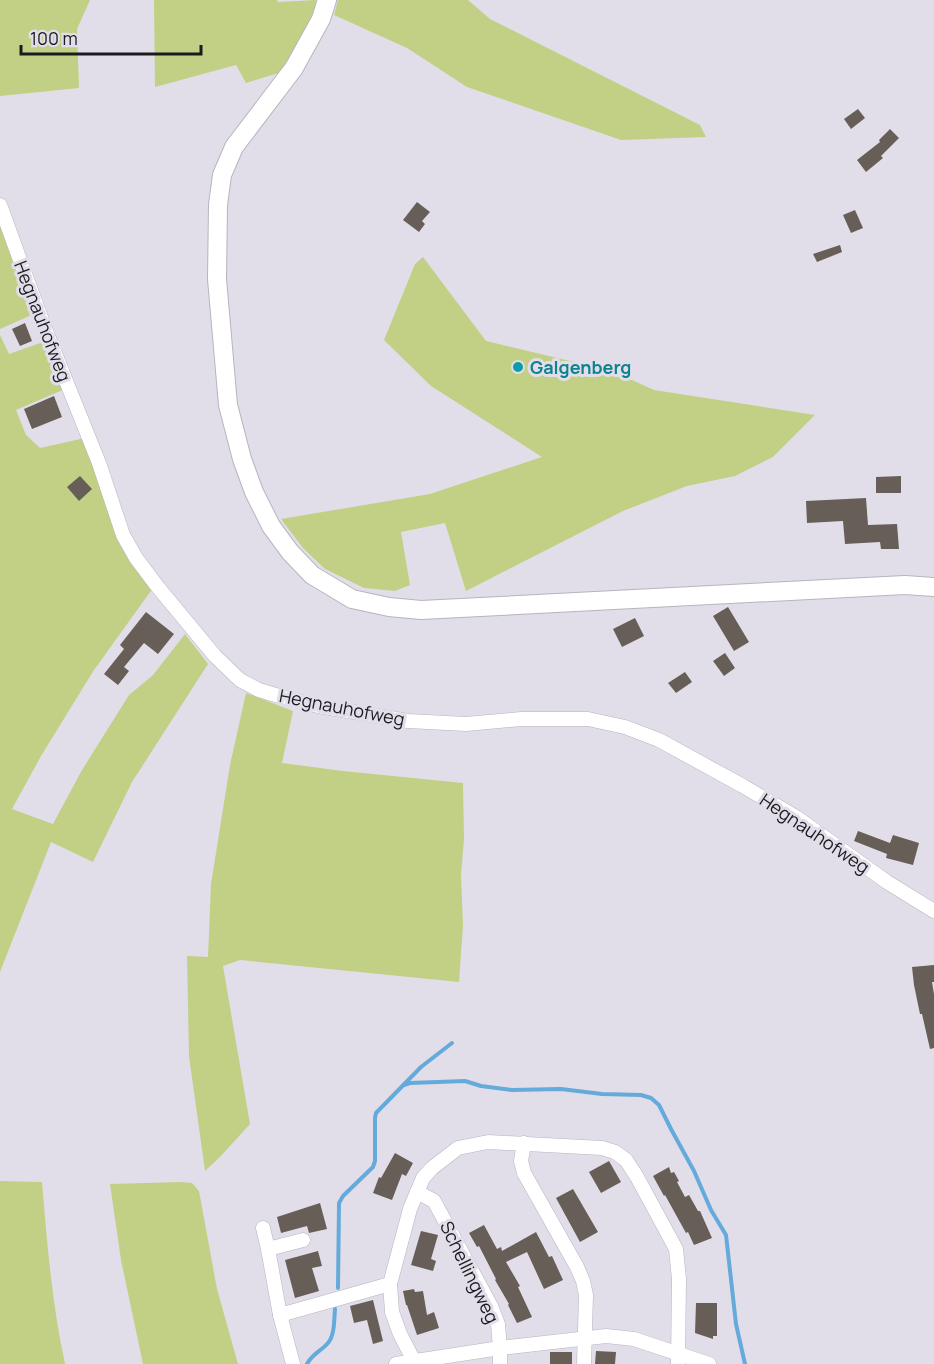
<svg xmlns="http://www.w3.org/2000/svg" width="934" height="1364" font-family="Manrope,sans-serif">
	<rect width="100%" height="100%" fill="#e2dee9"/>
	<g fill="#c1d085">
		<polygon points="0,0 90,0 77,29 79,88 0,96"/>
		<polygon points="154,0 277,0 278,2 316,0 313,18 282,72 246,83 236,65 155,87"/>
		<polygon points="338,0 468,0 490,19 700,125 706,137 621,140 467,87 407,48 334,15"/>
		<polygon points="0,211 34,314 0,329"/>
		<polygon points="423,257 486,341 612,371 654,390 815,415 773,457 735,476 687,486 623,511 466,591 445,523 401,532 410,585 395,591 364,588 325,569 303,548 281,519 430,494 542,457 431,386 384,340 415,264"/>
		<polygon points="0,335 9,354 46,341 65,389 16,410 26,435 40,448 85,438 153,588 94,670 41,756 12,809 53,824 82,770 129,695 153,675 185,634 208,664 132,782 93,862 51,842 0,972"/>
		<polygon points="246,693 293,711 282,763 343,771 463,783 464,839 461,875 463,925 459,982 240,960 223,966 250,1124 220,1157 205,1171 189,1056 187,956 208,957 211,884 230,765"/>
		<path d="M0 1181 42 1182C47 1243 52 1304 65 1364H0Z"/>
		<polygon points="181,1182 192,1183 199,1191 217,1289 238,1364 143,1364 121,1260 110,1184"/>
	</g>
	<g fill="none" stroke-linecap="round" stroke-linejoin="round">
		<g stroke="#64aadb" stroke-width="4">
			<polyline points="404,1085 410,1083 465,1081 481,1086 512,1090 561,1089 602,1094 641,1095 651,1098 659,1105 671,1129 694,1171 711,1210 726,1235 736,1324 745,1364"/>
			<polyline points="338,1288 339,1203 343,1196 373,1167 375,1161 375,1118 376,1113 421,1067 452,1043"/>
			<path d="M307 1364C312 1354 321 1351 328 1343 335 1335 334 1319 335 1309"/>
		</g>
	</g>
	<g fill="#665e57">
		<polygon points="858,109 865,118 851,129 844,119"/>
		<polygon points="890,129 899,138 881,156 883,158 866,172 857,160 880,142 879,140"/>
		<polygon points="417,202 430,212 422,221 425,224 419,232 403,220"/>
		<polygon points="855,210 863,228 851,233 843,215"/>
		<polygon points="840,245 842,252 817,262 813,254"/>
		<polygon points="25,323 32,341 20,346 12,329"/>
		<polygon points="54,396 62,417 32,429 24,409"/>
		<polygon points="80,476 92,489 79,501 67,487"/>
		<polygon points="901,476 901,493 876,493 876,477"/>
		<polygon points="866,498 868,525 897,524 899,549 881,549 880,542 845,544 843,521 807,523 806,501"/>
		<polygon points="728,607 749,642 734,651 713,616"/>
		<polygon points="146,612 174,634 158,654 144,643 124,667 129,671 118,685 104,674 124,649 120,645"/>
		<polygon points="635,618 644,636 622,647 613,629"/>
		<polygon points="725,653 735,668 724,676 713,661"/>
		<polygon points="685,672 692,682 676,693 668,683"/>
		<polygon points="858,831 890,843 893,835 919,843 913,865 886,858 887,854 854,841"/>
		<polygon points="934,965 934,982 932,982 934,994 934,1048 930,1049 922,1014 920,1014 914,985 912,967"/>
		<polygon points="395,1153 413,1163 406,1176 402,1174 392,1200 373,1193 379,1177 381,1178"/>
		<polygon points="609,1161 621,1182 601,1193 589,1172"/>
		<polygon points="669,1167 671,1173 674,1172 679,1181 677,1182 685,1197 689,1195 698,1211 700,1211 712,1238 694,1245 688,1232 686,1233 665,1195 664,1196 653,1176"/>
		<polygon points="573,1189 598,1232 580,1242 556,1198"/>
		<polygon points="320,1203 327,1229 309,1233 307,1226 281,1233 277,1217"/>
		<polygon points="484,1225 497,1249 501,1247 502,1251 536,1232 549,1257 552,1256 563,1280 544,1289 527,1252 506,1262 520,1286 518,1287 532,1317 517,1323 508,1305 509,1304 495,1280 496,1279 479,1246 477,1247 469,1233"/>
		<polygon points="421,1231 438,1235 431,1259 436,1261 433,1271 411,1265"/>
		<polygon points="318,1251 322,1266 312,1268 319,1291 295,1298 285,1260"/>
		<polygon points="414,1289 415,1292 423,1291 427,1315 434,1312 439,1328 417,1335 407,1305 406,1305 403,1291"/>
		<polygon points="373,1300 383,1341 373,1344 367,1320 354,1323 350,1306"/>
		<polygon points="696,1303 717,1303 717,1336 713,1336 713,1339 695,1333"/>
		<polygon points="596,1351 616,1352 615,1364 595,1364"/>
		<rect x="550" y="1352" width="22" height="12"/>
	</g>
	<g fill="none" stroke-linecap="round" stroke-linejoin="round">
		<g stroke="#b7b4be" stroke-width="15">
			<g id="minor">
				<polyline points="0,205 44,326 99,463 123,535 136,558 157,586 215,656 240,680 259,690 282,697 318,706 408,721 466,724 521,719 588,719 625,727 659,740 743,786 796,817 887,882 934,911"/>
				<polyline points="524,1143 521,1161 524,1173 577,1267 583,1281 586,1295 584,1364"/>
				<polyline points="417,1192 434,1201 491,1306 498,1324 500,1348 500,1364"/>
				<polyline points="263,1228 268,1249 280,1315 293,1364"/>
				<polyline points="268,1249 303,1240"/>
				<polyline points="390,1284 392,1312 400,1334 414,1361 414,1364"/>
				<polyline points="280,1315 390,1284 410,1209 423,1178 432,1168 458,1148 488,1142 602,1148 615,1152 626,1160 637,1177 676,1249 679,1279 678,1364"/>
				<polyline points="396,1364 500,1348 606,1336 634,1339 709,1364"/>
			</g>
		</g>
		<g stroke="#b7b4be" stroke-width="20">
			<polyline id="secondary" points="327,0 321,19 294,68 234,147 222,175 218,205 217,279 228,405 242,459 254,492 271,526 290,552 312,575 352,599 389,607 421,610 905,585 934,587"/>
		</g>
		<use href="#minor" stroke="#fff" stroke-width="14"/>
		<use href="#secondary" stroke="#fff" stroke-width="18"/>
	</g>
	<circle fill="#0f9aa8" stroke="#e2dee9" stroke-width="2" cx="518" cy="367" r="6"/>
	<g text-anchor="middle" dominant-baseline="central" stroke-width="6" stroke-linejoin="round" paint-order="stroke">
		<g font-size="18" fill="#1b1a1e" stroke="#e2dee9">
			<text transform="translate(43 321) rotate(69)">Hegnauhofweg</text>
			<text transform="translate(342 707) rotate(11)">Hegnauhofweg</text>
			<text transform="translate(815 833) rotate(34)">Hegnauhofweg</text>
			<text transform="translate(470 1272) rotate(64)">Schellingweg</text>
		</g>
		<g font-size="18" font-weight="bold" fill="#0d838f" stroke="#e2dee9" text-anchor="start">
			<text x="530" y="367">Galgenberg</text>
		</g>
	</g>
	<path d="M21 45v9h180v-9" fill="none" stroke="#1b1a1e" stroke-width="3"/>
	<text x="30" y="45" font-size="18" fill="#1b1a1e" stroke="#e2dee9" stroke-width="4.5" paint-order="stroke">100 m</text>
</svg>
